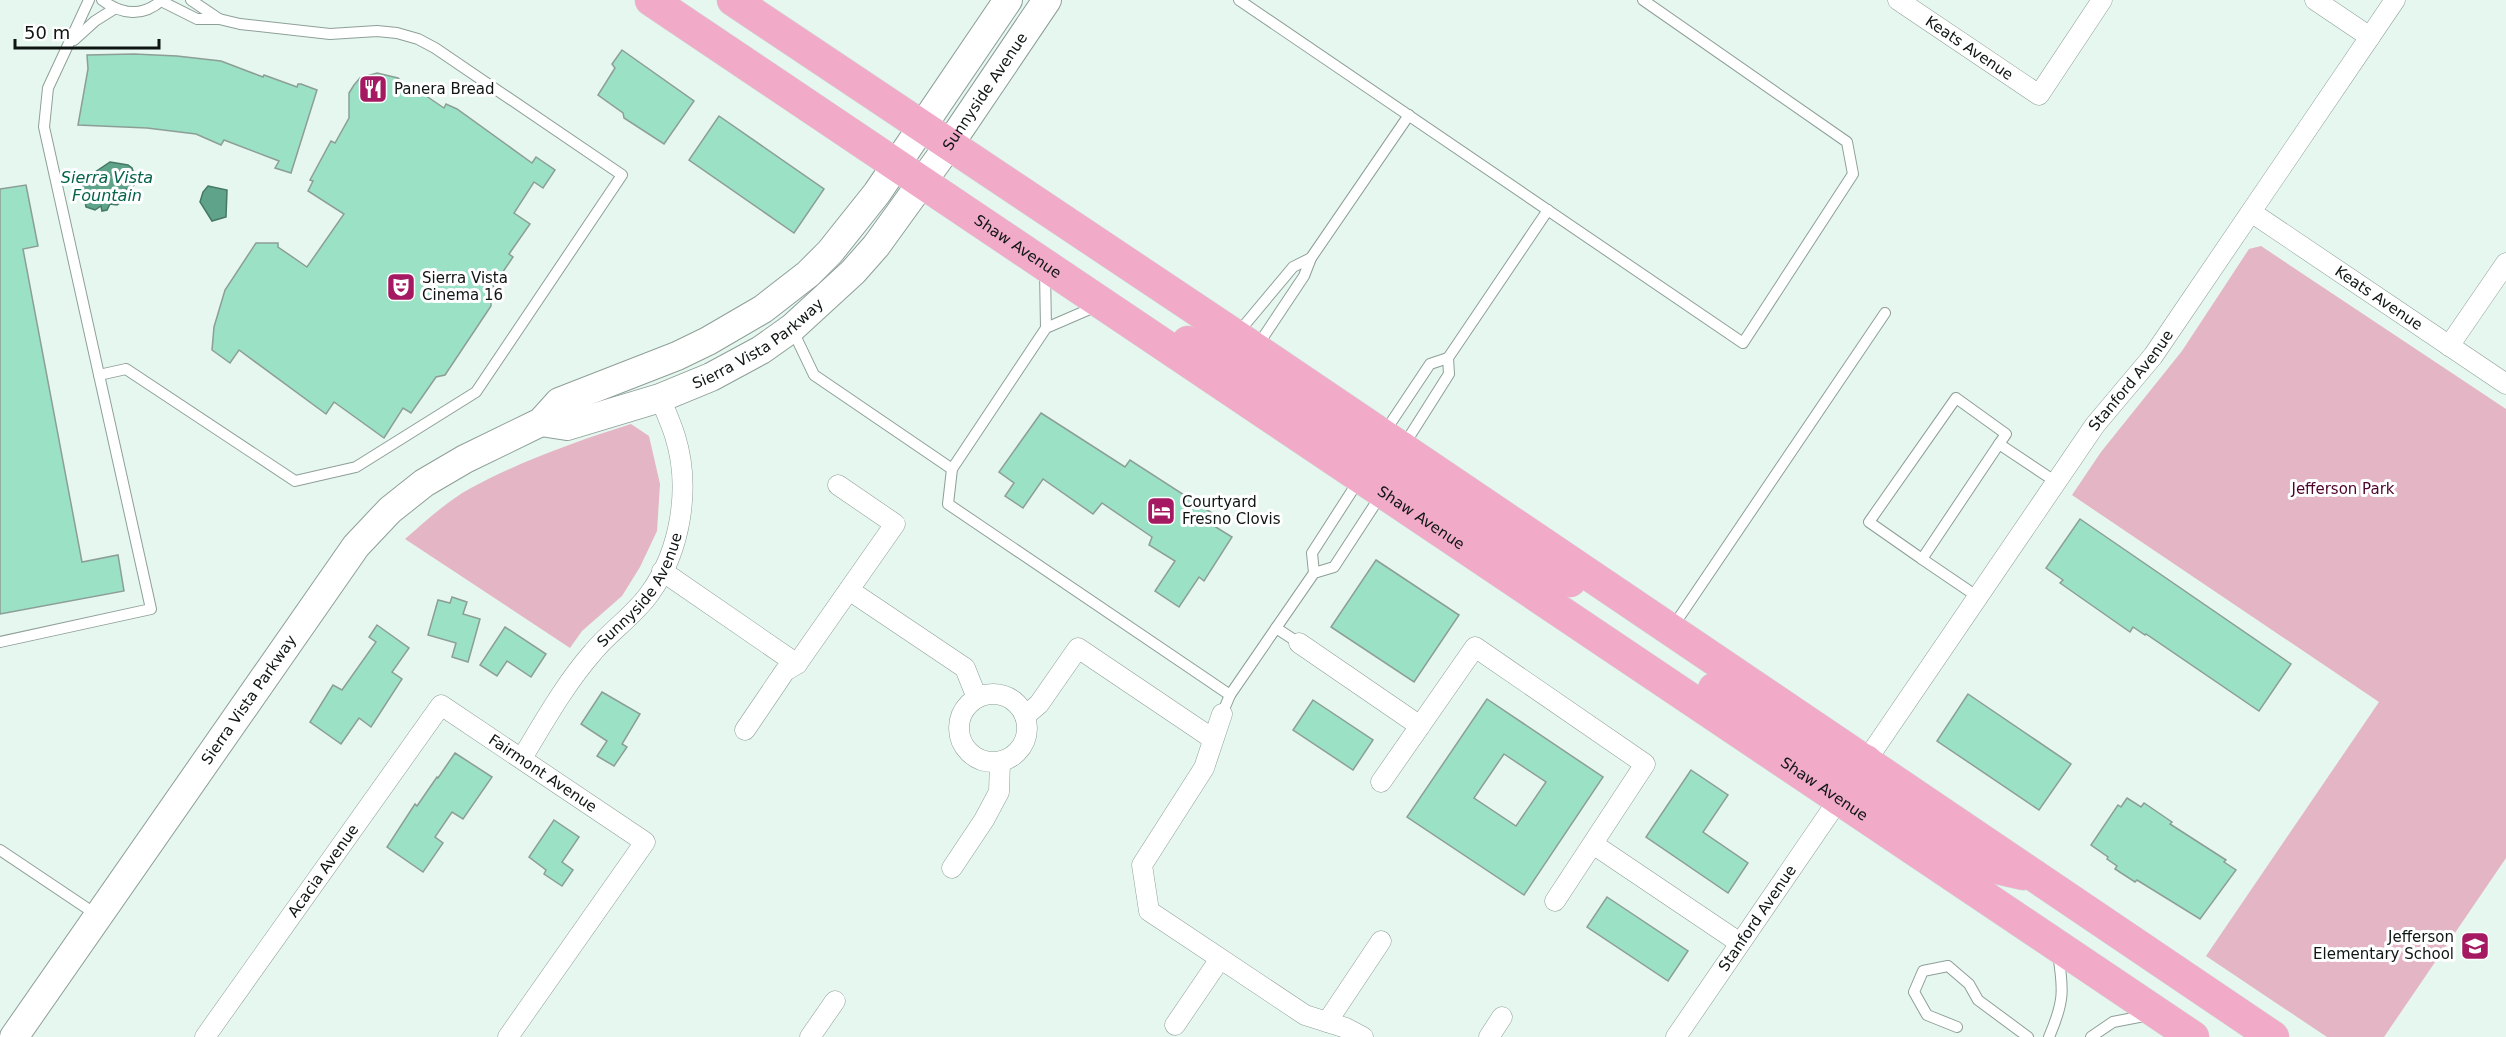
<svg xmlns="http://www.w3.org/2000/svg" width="2506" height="1037" font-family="'DejaVu Sans',sans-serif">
	<rect width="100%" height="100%" fill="#e5f7ef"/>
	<g fill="#e3b5c5">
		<polygon points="2261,246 2506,409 2506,858 2384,1037 2327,1037 2206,956 2379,702 2072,495 2101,452 2182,351 2249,249"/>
		<path d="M631 424 649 436 660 484 657 531 640 567 622 596 582 631 570 648 405 539C426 521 447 501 471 488 521 461 577 441 631 424Z"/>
	</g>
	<g fill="#5ea38a" stroke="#467866" stroke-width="1.5">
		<polygon points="110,162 128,165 132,168 134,174 128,178 134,185 131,190 126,189 125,199 117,205 110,204 107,210 102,211 101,206 95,210 86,207 81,179 85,174 95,172"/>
		<polygon points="208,186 227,190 226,217 212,221 200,202 203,192"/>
	</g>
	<g fill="#9ae1c6" stroke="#8d9e97" stroke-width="1.5" fill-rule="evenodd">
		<polygon points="622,50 694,101 664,144 624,118 623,113 598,95 615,68 612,64"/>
		<polygon points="134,54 177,56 221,61 263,77 264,75 297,87 298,84 301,84 317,90 291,173 275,168 279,161 224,140 221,145 196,134 147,128 78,125 88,69 87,55"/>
		<polygon points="377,73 398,78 411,91 413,87 444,108 446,104 457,109 532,163 536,157 555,170 543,188 534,182 514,213 530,224 509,254 513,257 486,297 491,300 491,306 445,375 436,377 411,413 403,408 384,438 334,402 326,414 239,350 230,363 212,350 214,327 225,290 256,243 278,243 278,247 307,267 344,214 308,191 313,181 310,180 331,141 335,143 349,118 349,93 354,85 360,78"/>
		<polygon points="719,116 824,189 794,233 689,160"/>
		<polygon points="26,185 38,246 23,249 82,562 118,555 124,591 0,614 0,189"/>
		<polygon points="1041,413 1125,467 1130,460 1212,513 1206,521 1232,537 1204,581 1199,577 1179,607 1155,591 1175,561 1149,545 1152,537 1102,503 1093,514 1043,479 1023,508 1005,496 1014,483 999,472"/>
		<polygon points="2080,519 2291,664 2259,711 2146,634 2145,635 2133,627 2130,632 2060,583 2063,580 2046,568"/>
		<polygon points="1376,560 1459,615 1414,682 1331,627"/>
		<polygon points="452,597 467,602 463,614 480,619 468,662 452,657 456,643 428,635 438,600 450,603"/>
		<polygon points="377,625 409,648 392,672 402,679 371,727 359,718 341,744 310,722 333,685 342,690 376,642 369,637"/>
		<polygon points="505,627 546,654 531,677 507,661 497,676 480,665"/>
		<polygon points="602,692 640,714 622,744 627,747 614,766 597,756 607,741 581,724"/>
		<polygon points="1968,694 2071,764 2039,810 1937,741"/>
		<path d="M1487 699 1603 777 1524 895 1407 817ZM1504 754 1546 782 1516 826 1474 798Z"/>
		<polygon points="1313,700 1373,740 1353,770 1293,730"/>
		<polygon points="455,753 492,777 463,819 452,812 435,837 443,843 423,872 387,847 415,804 417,806 437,777 438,778"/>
		<polygon points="1691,770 1728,795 1703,832 1748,863 1728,893 1646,837"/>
		<polygon points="2127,798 2141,807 2144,803 2172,822 2170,824 2226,860 2224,862 2236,870 2200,919 2137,880 2135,882 2115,869 2117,866 2107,859 2108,857 2091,845 2118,805 2121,807"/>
		<polygon points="554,820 579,837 562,862 573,870 562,886 544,874 546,870 529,857"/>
		<polygon points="1607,897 1688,951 1668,981 1587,927"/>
	</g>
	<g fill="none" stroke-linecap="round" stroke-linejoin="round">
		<g stroke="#8e9f98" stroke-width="12">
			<g id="lane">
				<path d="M102 0C122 15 143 17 162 0"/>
				<polyline points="191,0 219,19"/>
				<polyline points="1239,0 1743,343 1853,174 1847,142 1643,0"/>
				<polyline points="74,40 95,21 114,9"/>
				<polyline points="1045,272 1046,328"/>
				<polyline points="792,329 814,375 952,469 948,504 1230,695"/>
				<polyline points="1237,334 1293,267 1311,258"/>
				<polyline points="1256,348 1304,276 1311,258 1409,115"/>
				<polyline points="99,375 126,369 295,481 356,467 476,392 622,175 435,48 418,39 397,33 377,31 330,34 240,24 219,19 197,19 161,1"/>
				<polyline points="1384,433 1430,364 1448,358"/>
				<polyline points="1404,445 1449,374 1448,358 1548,210"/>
				<polyline points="952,469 1046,328 1097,306"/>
				<polyline points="1922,559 1869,522 1956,398 2006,434 1999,444"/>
				<polyline points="1314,573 1312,553 1359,480"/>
				<polyline points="1978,597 1922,559 1999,444 2056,482"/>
				<polyline points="1672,628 1885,313"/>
				<polyline points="0,642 151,609 44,127 48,88 89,0"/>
				<polyline points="1299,643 1276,628 1314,573 1334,567 1381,495"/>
				<polyline points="1222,714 1230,695 1276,628"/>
				<polyline points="0,850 97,915"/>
				<polyline points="1957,1027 1927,1015 1914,992 1923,971 1948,966 1969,984 1978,1000 2028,1037"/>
				<path d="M2049 1037C2064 1002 2064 991 2058 954"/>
				<polyline points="2091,1037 2113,1022 2149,1015"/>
			</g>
		</g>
		<g stroke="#8e9f98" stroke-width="21">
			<g id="street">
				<path id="s1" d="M1898 0 2039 95 2102 0"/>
				<polyline points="2315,0 2370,37"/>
				<path id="s2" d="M2251 212 2506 384"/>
				<polyline points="2449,346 2506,263"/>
				<polyline points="662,571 797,664 785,671 745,730"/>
				<polyline points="849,590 965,668 977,698"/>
				<polyline points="1299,643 1420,726"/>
				<polyline points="797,664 895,524 838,485"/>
				<circle cx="993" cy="728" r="34"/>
				<polyline points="1222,714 1204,768 1142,865 1149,911 1305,1015 1346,1028 1363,1037"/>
				<polyline points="1025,716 1039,704 1078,648 1213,739"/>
				<path id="s3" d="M522 758C544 722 565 684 593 652 610 631 634 616 650 593 681 550 691 487 675 436 671 423 665 410 660 398"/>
				<path id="s4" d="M1866 761 2095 425 2153 356 2395 0"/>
				<polyline points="1381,782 1475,647 1645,764 1555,901"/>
				<polyline points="1593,844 1740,943"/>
				<polyline points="952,868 984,820 999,792 1000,762"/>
				<polyline points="1327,1022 1381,941"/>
				<polyline points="1175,1025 1220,959"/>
				<path id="s5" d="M205 1037 441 705 645 842 508 1037"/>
				<polyline points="810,1037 835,1001"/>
				<polyline points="1489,1037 1502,1017"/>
				<path id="s6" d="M1676 1037 1839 799"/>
			</g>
		</g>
		<g stroke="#8e9f98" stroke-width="30">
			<g id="secondary">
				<path id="s7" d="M541 422 567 426 660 398 711 377 761 350 792 328 853 272 876 246 949 145 1047 0"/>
				<path id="s8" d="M14 1037 356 546 390 510 424 483 465 459 541 422 559 402 677 356 708 341 763 309 808 274 830 252 877 193 1008 0"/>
			</g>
		</g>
		<g stroke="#d4d5d5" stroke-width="33">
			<g id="primary">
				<path id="s9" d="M651 0 2193 1037"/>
				<polyline points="733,0 1236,336 2273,1037"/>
				<polyline points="1188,342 1229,361 1368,455 1382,457 1402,448"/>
				<polyline points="1361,477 1385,471 1399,475 1525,559 1570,581"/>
				<polyline points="1714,689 1830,766 1843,772 1856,768 1866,761"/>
				<polyline points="1839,799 1859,789 1870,791 1975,863 2023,874"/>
			</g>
		</g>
		<use href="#lane" stroke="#fff" stroke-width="10"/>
		<use href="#street" stroke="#fff" stroke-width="20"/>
		<use href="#secondary" stroke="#fff" stroke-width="28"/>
		<use href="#primary" stroke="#f1abc8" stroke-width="32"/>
	</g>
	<defs>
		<g id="restaurant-square" transform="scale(1.5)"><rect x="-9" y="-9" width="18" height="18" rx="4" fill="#a41961" stroke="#fff"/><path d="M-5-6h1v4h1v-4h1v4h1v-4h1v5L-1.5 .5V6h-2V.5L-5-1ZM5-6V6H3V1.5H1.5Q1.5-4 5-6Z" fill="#fff"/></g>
		<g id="theatre-square" transform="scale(1.5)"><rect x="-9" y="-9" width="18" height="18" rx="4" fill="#a41961" stroke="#fff"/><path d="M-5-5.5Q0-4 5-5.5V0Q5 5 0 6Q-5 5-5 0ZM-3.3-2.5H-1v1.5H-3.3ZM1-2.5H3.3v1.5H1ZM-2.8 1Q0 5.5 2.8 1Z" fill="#fff"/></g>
		<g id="hotel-square" transform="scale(1.5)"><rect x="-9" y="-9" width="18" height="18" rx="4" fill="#a41961" stroke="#fff"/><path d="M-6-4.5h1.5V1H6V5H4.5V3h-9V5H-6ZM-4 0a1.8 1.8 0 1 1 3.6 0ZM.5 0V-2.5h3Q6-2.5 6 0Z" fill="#fff"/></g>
		<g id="school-square" transform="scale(1.5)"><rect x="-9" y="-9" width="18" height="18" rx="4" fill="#a41961" stroke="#fff"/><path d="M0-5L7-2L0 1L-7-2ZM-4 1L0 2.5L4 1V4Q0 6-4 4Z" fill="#fff"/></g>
	</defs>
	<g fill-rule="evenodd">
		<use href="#restaurant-square" x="373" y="89"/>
		<use href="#theatre-square" x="401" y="287"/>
		<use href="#hotel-square" x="1161" y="511"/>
		<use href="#school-square" x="2475" y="946"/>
	</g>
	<g text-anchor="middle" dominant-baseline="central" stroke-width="6" stroke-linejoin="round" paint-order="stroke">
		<g font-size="15" fill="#0f1513" stroke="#fff">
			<text stroke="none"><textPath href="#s1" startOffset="86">Keats Avenue</textPath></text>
			<text stroke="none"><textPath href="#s7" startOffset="580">Sunnyside Avenue</textPath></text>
			<text stroke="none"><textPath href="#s9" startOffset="442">Shaw Avenue</textPath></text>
			<text stroke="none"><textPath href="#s2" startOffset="154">Keats Avenue</textPath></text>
			<text stroke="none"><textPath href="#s7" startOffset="236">Sierra Vista Parkway</textPath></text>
			<text stroke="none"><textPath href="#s4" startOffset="464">Stanford Avenue</textPath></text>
			<text stroke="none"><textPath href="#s9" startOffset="928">Shaw Avenue</textPath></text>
			<text stroke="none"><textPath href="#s3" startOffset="207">Sunnyside Avenue</textPath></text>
			<text stroke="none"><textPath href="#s8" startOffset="411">Sierra Vista Parkway</textPath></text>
			<text stroke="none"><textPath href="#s5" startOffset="530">Fairmont Avenue</textPath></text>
			<text stroke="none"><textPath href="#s9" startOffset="1414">Shaw Avenue</textPath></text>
			<text stroke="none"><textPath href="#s5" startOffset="204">Acacia Avenue</textPath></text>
			<text stroke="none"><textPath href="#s6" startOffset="144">Stanford Avenue</textPath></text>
		</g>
		<g font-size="15" fill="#0f1513" stroke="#fff" text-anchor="start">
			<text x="394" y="89">Panera Bread</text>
			<text x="422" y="278">Sierra Vista<tspan x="422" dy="17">Cinema 16</tspan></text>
			<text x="1182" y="502">Courtyard<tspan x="1182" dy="17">Fresno Clovis</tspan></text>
			<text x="2454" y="937" text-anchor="end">Jefferson<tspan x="2454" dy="17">Elementary School</tspan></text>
		</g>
		<g font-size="15" fill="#4e032b" stroke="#fff">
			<text x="2343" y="489">Jefferson Park</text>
		</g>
		<g font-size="16" font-style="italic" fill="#03634b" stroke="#fff">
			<text x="107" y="177">Sierra Vista<tspan x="107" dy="18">Fountain</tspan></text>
		</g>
	</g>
	<path d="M15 39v9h144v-9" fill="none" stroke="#0f1513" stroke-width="3"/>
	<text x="24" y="39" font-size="18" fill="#0f1513" stroke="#ffffff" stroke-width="4.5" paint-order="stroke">50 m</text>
</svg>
